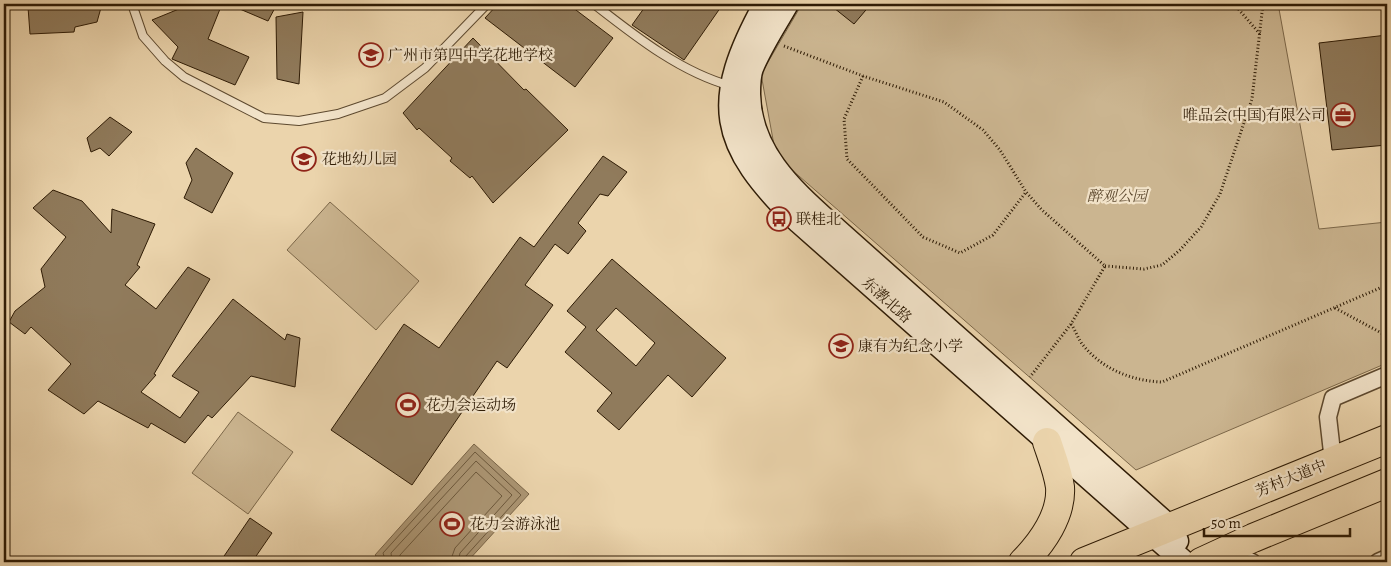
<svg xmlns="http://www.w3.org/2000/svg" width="1391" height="566" font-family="Alegreya,'Noto Serif SC',serif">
	<rect width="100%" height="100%" fill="#ebd4ac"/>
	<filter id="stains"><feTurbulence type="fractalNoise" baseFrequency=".004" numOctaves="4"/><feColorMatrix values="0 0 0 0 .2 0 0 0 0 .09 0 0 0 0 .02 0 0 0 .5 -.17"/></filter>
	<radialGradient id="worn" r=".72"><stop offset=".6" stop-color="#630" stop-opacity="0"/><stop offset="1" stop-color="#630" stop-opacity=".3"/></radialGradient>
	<g fill="#cbb590" stroke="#7c684a">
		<polygon points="802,4 1319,4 1279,9 1319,229 1387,222 1387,363 1136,470 776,156 761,74"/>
		<polygon points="330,202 419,281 376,330 287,250"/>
		<polygon points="238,412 293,452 248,514 192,473"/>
	</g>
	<polygon fill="#ab9573" stroke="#796447" points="474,444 529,494 467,562 383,562 375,555"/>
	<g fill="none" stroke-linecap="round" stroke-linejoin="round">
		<g stroke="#6c583c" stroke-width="1">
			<polyline points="386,562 383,553 475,452 521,495 465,557 464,562"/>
			<polyline points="392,562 391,553 476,461 512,495 460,553 458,562"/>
			<polyline points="399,562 400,555 476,472 502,496 455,548 450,562"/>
		</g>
	</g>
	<g fill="#907b5c" stroke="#2e1b05" fill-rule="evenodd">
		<polygon points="46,4 102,4 97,22 75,27 74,32 30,34 28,7"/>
		<polygon points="191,4 222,4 208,39 249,57 235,85 172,59 178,47 152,20"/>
		<polygon points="228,4 277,4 268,21"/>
		<polygon points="498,4 568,4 613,38 575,87 485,18"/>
		<polygon points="647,4 723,4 684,60 632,25"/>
		<polygon points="829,4 871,4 854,24"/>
		<polygon points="303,12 299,84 277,79 276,17"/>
		<polygon points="1387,35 1387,145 1332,150 1319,43"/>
		<polygon points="473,38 524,90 526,89 568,130 493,203 472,176 470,178 450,161 452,158 419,128 417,130 403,113"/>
		<polygon points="110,117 132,132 109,156 100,148 91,152 87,138"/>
		<polygon points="196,148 233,173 212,213 184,198 192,180 186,163"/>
		<polygon points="603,156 627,172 608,196 600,194 578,223 586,231 568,254 555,244 525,285 553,305 507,368 497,361 412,485 331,430 404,324 439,348 520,237 534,247"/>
		<polygon points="53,190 82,201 111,233 112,209 155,224 137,265 140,267 125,285 156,309 188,267 210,279 154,374 156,375 141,392 180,418 199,392 172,376 233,299 285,340 287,334 300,338 295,387 251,376 212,418 208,415 185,443 151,423 148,428 98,401 84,414 48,390 71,364 31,327 25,334 9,322 15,311 45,287 41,269 66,237 33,208"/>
		<path d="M612 259 726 358 692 397 668 375 619 430 597 411 612 393 565 352 586 327 567 311ZM616 308 655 343 636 366 596 330Z"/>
		<polygon points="250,518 272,533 252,562 220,562"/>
	</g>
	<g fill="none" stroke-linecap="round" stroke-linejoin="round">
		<g stroke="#5d492f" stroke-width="10">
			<g id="lane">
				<polyline points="132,4 143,36 165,61 184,77 264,118 299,121 338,114 385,98 425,68 487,4"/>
				<path d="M594 4C635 36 680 72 731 86"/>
			</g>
		</g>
		<g stroke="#5d492f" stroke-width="19">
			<g id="street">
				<polyline points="1333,461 1328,417 1333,398 1387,375"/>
				<polyline points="1224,552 1252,562"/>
				<polyline points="1378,562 1387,558"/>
			</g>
		</g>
		<g stroke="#2e1b05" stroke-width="25">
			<g id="secondary">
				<path d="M765 4C711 102 718 144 799 222L1184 562"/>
				<path d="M787 4C775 25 761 46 752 68 749 76 749 86 749 94 750 151 790 188 829 223L1171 528 1177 541"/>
			</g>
		</g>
		<g stroke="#2e1b05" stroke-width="30">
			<g id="highway">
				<path d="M1023 562C1042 543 1062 515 1060 487 1058 472 1052 457 1047 442"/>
				<polyline points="1084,562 1387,439"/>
				<polyline points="1201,562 1253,538 1387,483"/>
			</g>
		</g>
		<g stroke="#2e1b05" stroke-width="3" stroke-dasharray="1 2.5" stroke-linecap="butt">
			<polyline points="1234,4 1260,34"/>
			<polyline points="784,46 863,76 944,102 983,130 1000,150 1026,192 1042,210 1105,266 1071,324 1030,377"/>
			<polyline points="863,76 844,119 847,159 923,237 960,253 993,235 1026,192"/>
			<polyline points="1105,266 1144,269 1162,265 1180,250 1201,227 1220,194 1252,99 1263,4"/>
			<polyline points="1335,308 1387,336"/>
			<path d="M1071 324C1076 331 1078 339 1083 345 1102 369 1132 381 1162 382L1387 285"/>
		</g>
		<use href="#lane" stroke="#f2e3c9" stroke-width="8"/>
		<use href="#street" stroke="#f2e3c9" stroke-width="16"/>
		<use href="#secondary" stroke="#f2e3c9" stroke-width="22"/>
		<use href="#highway" stroke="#ebd4ac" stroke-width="28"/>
	</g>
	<defs>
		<g id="school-ring" transform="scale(1.25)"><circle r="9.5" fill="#f2e3c9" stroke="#8f2418" stroke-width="1.5"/><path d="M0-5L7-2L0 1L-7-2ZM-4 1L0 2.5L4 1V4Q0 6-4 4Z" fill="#8f2418"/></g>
		<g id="office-ring" transform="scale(1.25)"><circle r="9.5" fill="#f2e3c9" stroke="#8f2418" stroke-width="1.5"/><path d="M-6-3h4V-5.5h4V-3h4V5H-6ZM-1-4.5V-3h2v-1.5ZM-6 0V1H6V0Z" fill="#8f2418"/></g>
		<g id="bus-ring" transform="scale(1.25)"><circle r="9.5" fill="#f2e3c9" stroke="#8f2418" stroke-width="1.5"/><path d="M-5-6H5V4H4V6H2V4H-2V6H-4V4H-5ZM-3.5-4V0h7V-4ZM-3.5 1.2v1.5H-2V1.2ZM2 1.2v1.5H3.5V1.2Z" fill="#8f2418"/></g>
		<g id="stadium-ring" transform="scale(1.25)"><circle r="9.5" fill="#f2e3c9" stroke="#8f2418" stroke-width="1.5"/><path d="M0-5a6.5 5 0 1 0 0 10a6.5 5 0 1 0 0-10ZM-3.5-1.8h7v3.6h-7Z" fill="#8f2418"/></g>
	</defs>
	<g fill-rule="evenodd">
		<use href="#school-ring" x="371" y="55"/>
		<use href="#office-ring" x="1343" y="115"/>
		<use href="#school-ring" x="304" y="159"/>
		<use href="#bus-ring" x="779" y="219"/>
		<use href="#school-ring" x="841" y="346"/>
		<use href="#stadium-ring" x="408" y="405"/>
		<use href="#stadium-ring" x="452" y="524"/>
	</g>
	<g text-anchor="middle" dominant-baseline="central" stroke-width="4.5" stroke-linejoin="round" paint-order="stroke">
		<g font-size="15" fill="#2e1b05" stroke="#f2e3c9" text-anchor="start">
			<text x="388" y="55">广州市第四中学花地学校</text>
			<text x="1326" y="115" text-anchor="end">唯品会(中国)有限公司</text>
			<text x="322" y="159">花地幼儿园</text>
			<text x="796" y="219">联桂北</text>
			<text x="858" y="346">康有为纪念小学</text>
			<text x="426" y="405">花力会运动场</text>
			<text x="470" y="524">花力会游泳池</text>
		</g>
		<g font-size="15" font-style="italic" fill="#5d492f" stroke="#f2e3c9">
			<text x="1117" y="196">醉观公园</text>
		</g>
		<g font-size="15" fill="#2e1b05" stroke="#f2e3c9">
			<text transform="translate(887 300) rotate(42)">东漖北路</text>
			<text transform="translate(1291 478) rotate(-22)">芳村大道中</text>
		</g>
	</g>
	<rect width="1391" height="566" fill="none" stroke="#ebd4ac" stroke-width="20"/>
	<rect x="5" y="5" width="1381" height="556" fill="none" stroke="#2e1b05" stroke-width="2.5"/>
	<rect x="10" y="10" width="1371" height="546" fill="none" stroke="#2e1b05"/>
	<path d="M1204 528v8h146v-8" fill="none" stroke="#2e1b05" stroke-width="2.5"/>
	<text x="1211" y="528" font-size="15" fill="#2e1b05" stroke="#f2e3c9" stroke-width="4" paint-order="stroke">50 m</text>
	<rect width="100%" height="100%" filter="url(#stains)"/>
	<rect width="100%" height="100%" fill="url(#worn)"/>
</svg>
